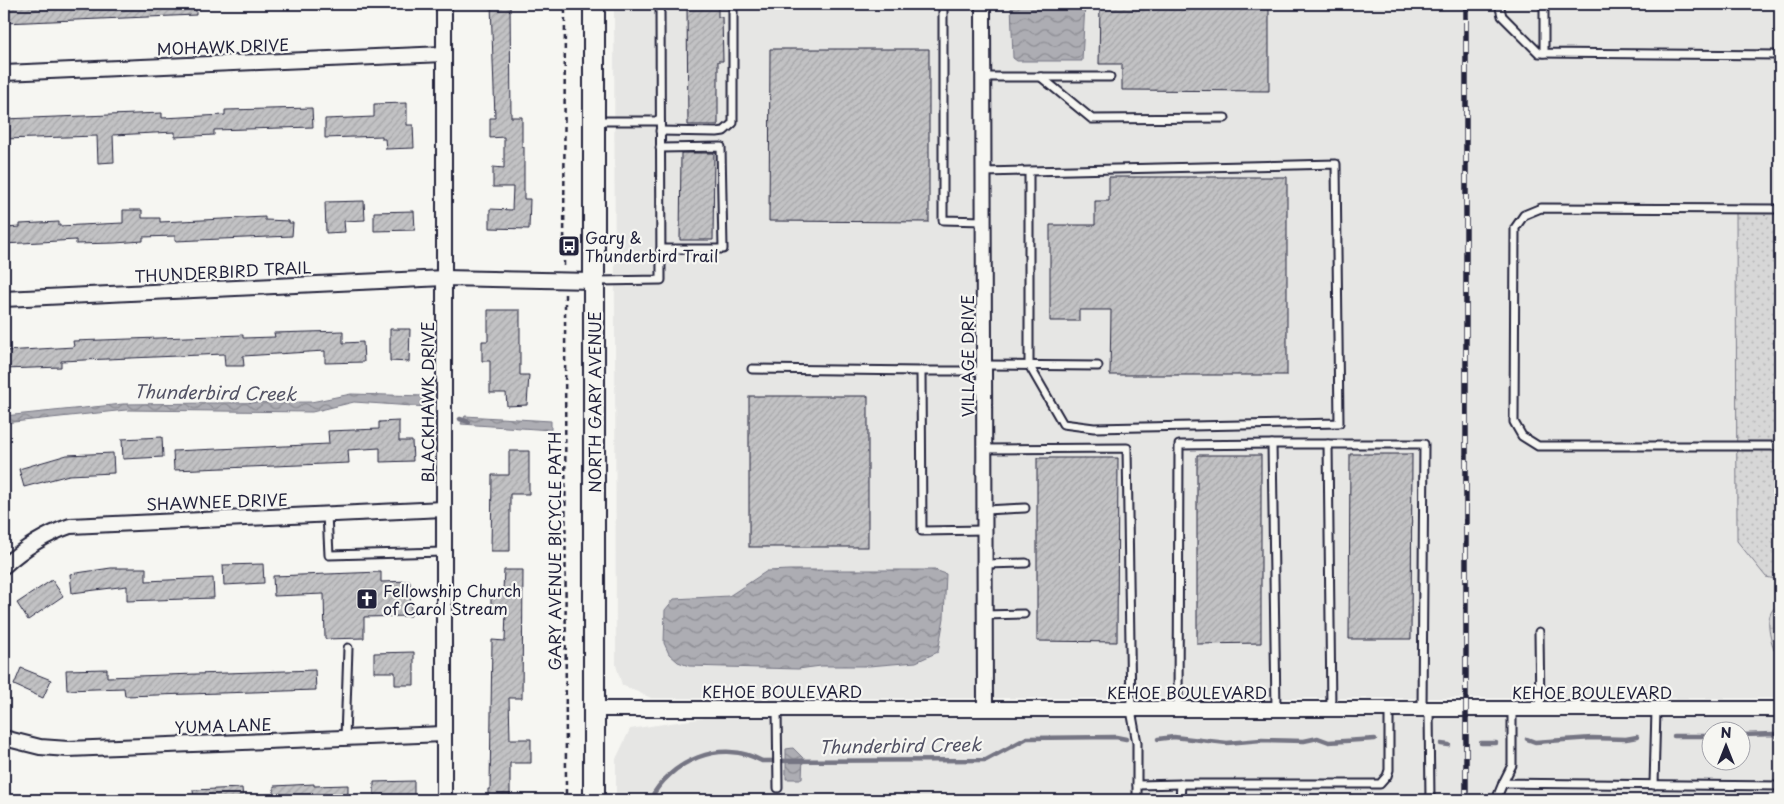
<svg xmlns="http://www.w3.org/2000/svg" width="1784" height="804" font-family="'Playpen Sans',sans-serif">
	<defs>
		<pattern id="grass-dots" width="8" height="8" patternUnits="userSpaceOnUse" patternTransform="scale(1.25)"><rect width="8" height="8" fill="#d7d7d7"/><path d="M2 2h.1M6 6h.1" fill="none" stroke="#b8b8b9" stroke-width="1.8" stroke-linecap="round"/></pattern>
		<pattern id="wetland-marsh" width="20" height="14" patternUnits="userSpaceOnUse" patternTransform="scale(1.25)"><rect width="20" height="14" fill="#d7d7d7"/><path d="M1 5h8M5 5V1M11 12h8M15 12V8" fill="none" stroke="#b8b8b9"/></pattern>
		<pattern id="water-waves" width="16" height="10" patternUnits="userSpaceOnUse" patternTransform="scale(1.25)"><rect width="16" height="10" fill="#adadb3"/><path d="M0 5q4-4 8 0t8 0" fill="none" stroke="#8c8c93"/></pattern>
		<pattern id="building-hatch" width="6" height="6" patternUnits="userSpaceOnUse" patternTransform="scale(1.25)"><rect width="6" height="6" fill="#c2c2c4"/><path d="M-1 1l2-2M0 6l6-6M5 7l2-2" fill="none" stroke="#a6a6a9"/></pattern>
	</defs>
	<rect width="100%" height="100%" fill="#f6f6f2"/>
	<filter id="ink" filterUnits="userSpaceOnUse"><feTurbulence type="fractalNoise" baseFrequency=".02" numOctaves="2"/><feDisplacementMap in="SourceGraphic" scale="10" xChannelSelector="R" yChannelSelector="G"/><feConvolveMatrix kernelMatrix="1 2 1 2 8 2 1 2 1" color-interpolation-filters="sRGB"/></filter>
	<g filter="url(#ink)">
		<g fill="#e6e6e4" fill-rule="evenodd">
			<polygon points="614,4 1780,4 1780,698 651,698 622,685 616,665"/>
			<path d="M718 716 1780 717V800H616V759L630 729ZM1712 732H1742V762H1712Z"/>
		</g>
		<polygon fill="url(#grass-dots)" stroke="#7c7c89" points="1736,209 1780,210 1780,580 1766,577 1737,541"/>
		<path fill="url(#wetland-marsh)" stroke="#7c7c89" d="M1780 604V651L1774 650C1769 634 1763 612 1780 604Z"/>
		<g fill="url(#water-waves)" stroke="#757583">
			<polygon points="1011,4 1085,4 1082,61 1017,61 1013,58"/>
			<polygon points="351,394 426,396 427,407 354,402 312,412 126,410 4,423 4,416 123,404 311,402"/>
			<polygon points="465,416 551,421 551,430 461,424"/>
			<polygon points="789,570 935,570 946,574 944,618 938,652 916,662 869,666 821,666 798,669 689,666 678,662 669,654 664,643 665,610 674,599 729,596 767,571"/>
			<polygon points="793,748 803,758 802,779 786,779 786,749"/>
		</g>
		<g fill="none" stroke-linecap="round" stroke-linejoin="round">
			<g stroke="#757583" stroke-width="4.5">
				<polyline points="460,419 469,422"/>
				<polyline points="1742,735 1774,734 1780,739"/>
				<polyline points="1674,736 1712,736"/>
				<polyline points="1158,739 1174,737 1227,743 1261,740 1304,741 1318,738 1329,742 1375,739"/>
				<polyline points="1527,739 1535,742 1592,738 1626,739 1637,737"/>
				<polyline points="1481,743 1496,743"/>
				<polyline points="1441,744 1449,745"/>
				<path d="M650 800C670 761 721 738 762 761L986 760 1027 738 1116 737 1126 739"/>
			</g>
		</g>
		<g fill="url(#building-hatch)" stroke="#22223b">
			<polygon points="4,4 196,4 196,15 4,23"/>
			<polygon points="491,4 510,4 511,117 522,117 522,147 524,147 524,199 530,199 529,229 490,228 490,209 512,210 513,187 493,187 493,167 504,168 504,137 490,138 490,118 495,118"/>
			<polygon points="687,4 718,4 718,17 722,17 723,61 718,61 718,125 688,125"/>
			<polygon points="1100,4 1269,4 1269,91 1122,90 1122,64 1099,64"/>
			<polygon points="770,49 929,49 929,222 769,221"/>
			<polygon points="407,103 407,125 413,125 414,148 386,149 385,139 382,139 382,136 325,138 325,119 374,117 374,104"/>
			<polygon points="312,108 313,127 214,130 214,135 175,137 175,132 113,135 114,162 98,163 97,136 4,139 4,119 162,113 162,118 225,115 225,110"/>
			<polygon points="681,153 714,153 713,240 680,240"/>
			<polygon points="1109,177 1287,177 1287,375 1110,375 1111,310 1079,310 1079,321 1050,321 1050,225 1095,225 1095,201 1109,201"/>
			<polygon points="364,201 365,220 344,221 345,232 326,233 325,202"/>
			<polygon points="123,210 142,210 142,218 160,218 160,222 265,217 265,220 289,221 289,223 293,223 292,236 175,241 175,236 143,237 143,241 115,243 76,244 76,240 4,244 4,228 20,227 20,224 59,222 59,226 123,223"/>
			<polygon points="414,211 415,230 374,231 374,212"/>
			<polygon points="488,310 520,310 520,375 529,375 527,405 507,406 506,393 490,393 490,361 482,361 482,341 488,341"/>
			<polygon points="390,329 410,329 409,362 390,361"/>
			<polygon points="343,331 343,343 363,342 364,362 325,363 325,351 243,356 244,366 225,366 224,354 61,361 61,367 4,369 4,351 74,347 73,341 243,335 243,338 275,337 274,333"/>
			<rect x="749" y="396" width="119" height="151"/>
			<polygon points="399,421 399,441 412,441 413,461 380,462 380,448 348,450 349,463 174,470 173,451 329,444 328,431 379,429 379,422"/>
			<polygon points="162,437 163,457 123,459 122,439"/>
			<polygon points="509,451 529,451 529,494 510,494 510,551 491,551 492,475 509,475"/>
			<polygon points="113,453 114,473 69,475 24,487 19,469 67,455"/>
			<polygon points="1350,454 1412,454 1411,639 1349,639"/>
			<polygon points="1197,455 1261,455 1261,643 1197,644"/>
			<polygon points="1037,458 1118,458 1117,642 1037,641"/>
			<polygon points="263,564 264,583 224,585 223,565"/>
			<polygon points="111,568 146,568 146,581 213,578 214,598 127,601 127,586 72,593 70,574"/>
			<polygon points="504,570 523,570 522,698 509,698 510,739 531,739 531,763 510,763 510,800 488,800 488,789 490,789 492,640 505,641 506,610 491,609 491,590 503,590"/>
			<polygon points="381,572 381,582 410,581 411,616 364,617 364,638 325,639 324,594 274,596 273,576"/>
			<polygon points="52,580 63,596 28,620 17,603"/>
			<polygon points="414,652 414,685 395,685 395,672 374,672 374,653"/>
			<polygon points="21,668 51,680 43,698 14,685"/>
			<polygon points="107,669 107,677 315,670 316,690 125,696 124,688 67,690 66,670"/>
			<polygon points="414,781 414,800 374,800 374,782"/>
			<polygon points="314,784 314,786 348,785 348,800 274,800 274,786"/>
			<polygon points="242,788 243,800 194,800 193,790"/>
		</g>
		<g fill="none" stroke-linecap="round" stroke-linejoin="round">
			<g stroke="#22223b" stroke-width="11">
				<g id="lane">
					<polyline points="943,4 943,220 984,221"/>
					<polyline points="1499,4 1502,16 1539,53 1780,55"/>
					<polyline points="1544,4 1544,53"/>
					<polyline points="983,77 1110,77"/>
					<polyline points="1041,77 1092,119 1225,118"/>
					<polyline points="595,121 660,121"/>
					<polyline points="660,131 717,132 724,131 733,123 733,4"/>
					<polyline points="660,148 721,147 723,249 661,249"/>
					<polyline points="984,172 1029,171 1336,164 1339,423 1094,428 1063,424 1029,365 1029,171"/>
					<polyline points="1780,209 1541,208 1524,215 1515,228 1514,422 1522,436 1538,446 1780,446"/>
					<polyline points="597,281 661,280 660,4"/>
					<polyline points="984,365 1098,366"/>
					<polyline points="752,369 921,371 922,531 985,530"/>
					<polyline points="921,371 984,371"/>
					<polyline points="1328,444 1424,444 1422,710"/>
					<polyline points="984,449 1127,448 1131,710 1137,743 1137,800"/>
					<polyline points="985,510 1025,508"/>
					<polyline points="327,514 329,555 444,552"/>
					<polyline points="985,564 1026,563"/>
					<polyline points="985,615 1024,614"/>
					<polyline points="1539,632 1540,709"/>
					<polyline points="777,709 778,788"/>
					<polyline points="1178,709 1179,445 1272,444"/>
					<polyline points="1276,709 1272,444 1328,444 1331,709"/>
					<polyline points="1429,710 1430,800"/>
					<polyline points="1512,710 1512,765 1503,783 1780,786"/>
					<polyline points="345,738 348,648"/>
					<polyline points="1137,785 1181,784"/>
					<polyline points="1654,785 1656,710"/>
					<polyline points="1180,800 1181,784 1380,784 1387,776 1389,770 1389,709"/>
					<polyline points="1496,800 1503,783"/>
				</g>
			</g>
			<g stroke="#22223b" stroke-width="18">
				<g id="street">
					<polyline points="444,4 444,800"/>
					<polyline points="983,4 985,709"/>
					<polyline points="4,73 444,54"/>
					<polyline points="4,299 444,278 594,281"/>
					<path d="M4 566C24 548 44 535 70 526L444 509"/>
					<polyline points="593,709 1780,709"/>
					<polyline points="4,738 40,747 68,749 444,734"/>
				</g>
			</g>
			<g stroke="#22223b" stroke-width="24">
				<polyline id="secondary" points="594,800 594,4"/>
			</g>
			<g stroke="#22223b" stroke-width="2.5" stroke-dasharray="5 4" stroke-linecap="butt">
				<polyline points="564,266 565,4"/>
				<polyline points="565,294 566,800"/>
			</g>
			<use href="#lane" stroke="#f6f6f2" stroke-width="7"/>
			<use href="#street" stroke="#f6f6f2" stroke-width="14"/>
			<use href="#secondary" stroke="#f6f6f2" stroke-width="20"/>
			<g stroke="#22223b" stroke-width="5.5">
				<polyline id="rail" points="1466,800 1466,4"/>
			</g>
			<use href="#rail" stroke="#f6f6f2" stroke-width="4" stroke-dasharray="11" stroke-linecap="butt"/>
		</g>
	</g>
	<defs>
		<g id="bus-square" transform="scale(1.125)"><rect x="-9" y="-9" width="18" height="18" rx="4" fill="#22223b" stroke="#f6f6f2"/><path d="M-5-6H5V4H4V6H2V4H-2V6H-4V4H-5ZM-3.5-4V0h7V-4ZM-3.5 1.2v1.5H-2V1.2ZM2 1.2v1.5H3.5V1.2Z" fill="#fff"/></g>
		<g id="church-square" transform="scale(1.125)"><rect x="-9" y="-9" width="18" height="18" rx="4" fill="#22223b" stroke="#f6f6f2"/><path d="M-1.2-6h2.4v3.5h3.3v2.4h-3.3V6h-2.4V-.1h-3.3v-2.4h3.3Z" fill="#fff"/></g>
	</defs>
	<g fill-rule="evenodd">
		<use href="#bus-square" x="569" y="246"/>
		<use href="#church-square" x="367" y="599"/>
	</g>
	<g text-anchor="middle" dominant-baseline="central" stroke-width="4.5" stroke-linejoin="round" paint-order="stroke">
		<g font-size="16" fill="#22223b" stroke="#f6f6f2">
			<text transform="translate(223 46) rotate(-2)">MOHAWK DRIVE</text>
			<text transform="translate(223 271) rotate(-3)">THUNDERBIRD TRAIL</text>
			<text transform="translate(967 356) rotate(-90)">VILLAGE DRIVE</text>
			<text transform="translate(427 402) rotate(-90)">BLACKHAWK DRIVE</text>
			<text transform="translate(594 402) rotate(-90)">NORTH GARY AVENUE</text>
			<text transform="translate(217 501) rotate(-2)">SHAWNEE DRIVE</text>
			<text transform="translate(554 551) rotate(-90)">GARY AVENUE BICYCLE PATH</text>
			<text x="782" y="691">KEHOE BOULEVARD</text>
			<text x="1187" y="692">KEHOE BOULEVARD</text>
			<text x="1592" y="692">KEHOE BOULEVARD</text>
			<text transform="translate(223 725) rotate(-2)">YUMA LANE</text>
		</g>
		<g font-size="16" fill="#22223b" stroke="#f6f6f2" text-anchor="start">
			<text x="585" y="237">Gary &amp;<tspan x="585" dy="18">Thunderbird Trail</tspan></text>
			<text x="383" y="590">Fellowship Church<tspan x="383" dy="18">of Carol Stream</tspan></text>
		</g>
		<g font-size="18" font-style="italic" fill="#535365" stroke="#f6f6f2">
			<text transform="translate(215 392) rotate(1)">Thunderbird Creek</text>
			<text transform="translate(900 745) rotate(-1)">Thunderbird Creek</text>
		</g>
	</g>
	<rect width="1784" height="804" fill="none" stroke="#f6f6f2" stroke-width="20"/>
	<rect x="10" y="10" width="1764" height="784" fill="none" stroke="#22223b" stroke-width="2" filter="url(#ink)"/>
	<g transform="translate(1726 746)"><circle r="24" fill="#f6f6f2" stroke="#a1a1a9"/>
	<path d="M0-4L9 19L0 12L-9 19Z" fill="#22223b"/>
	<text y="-8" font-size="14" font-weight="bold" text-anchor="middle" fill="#22223b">N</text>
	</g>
</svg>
